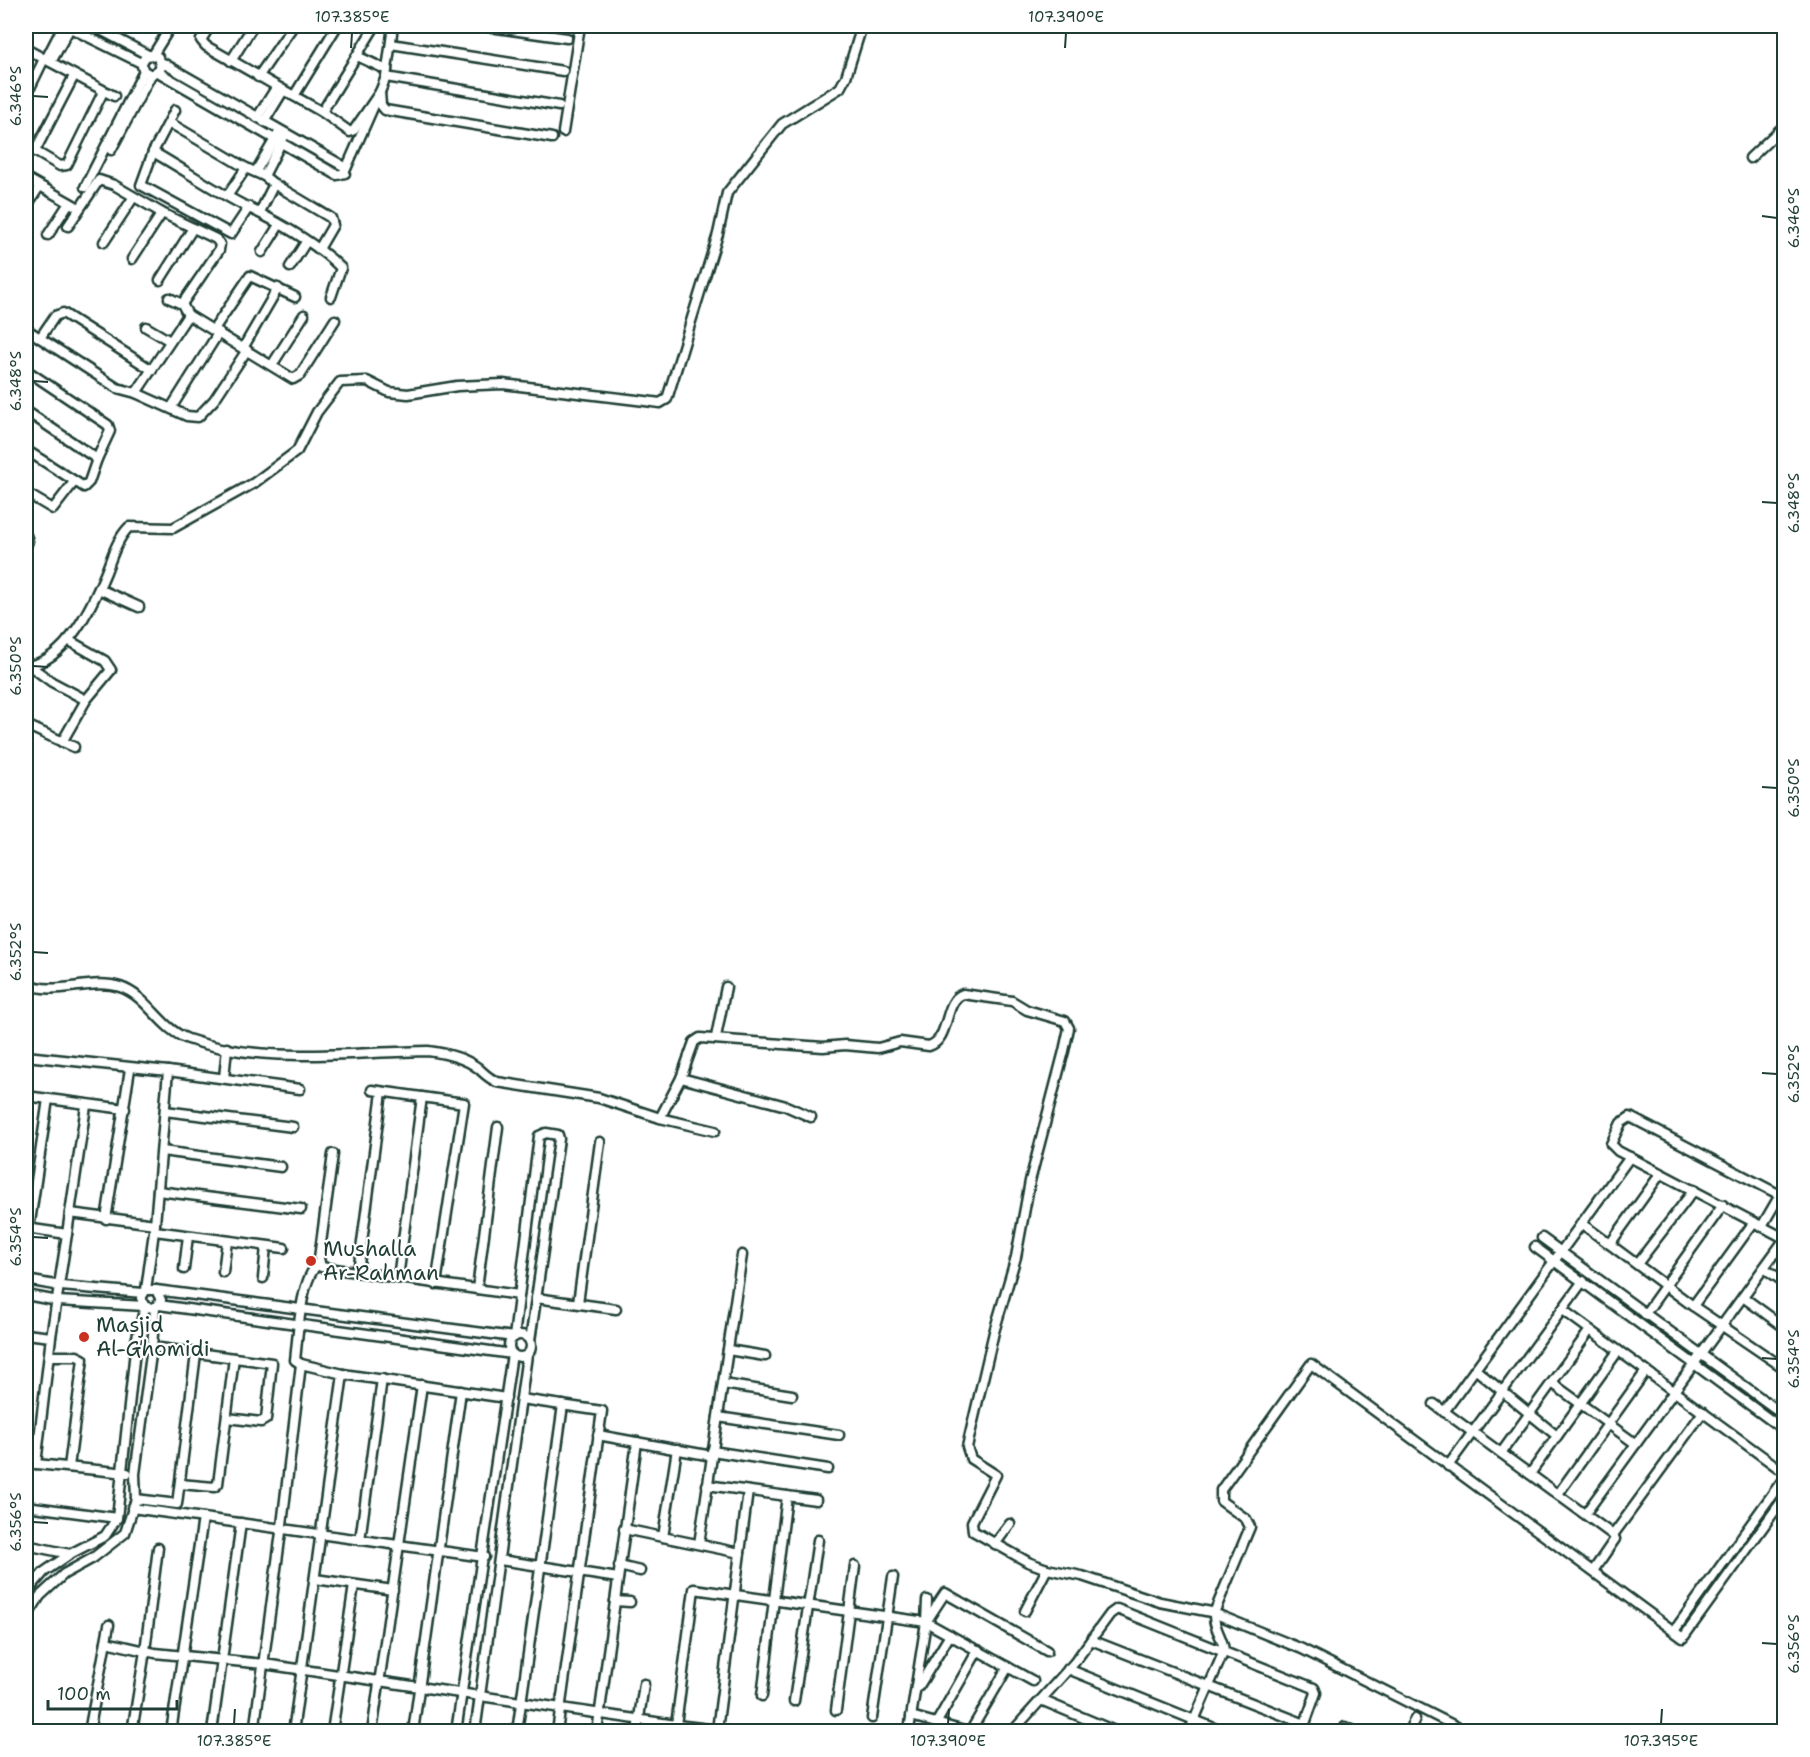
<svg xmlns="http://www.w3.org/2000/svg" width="1810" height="1757" font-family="'Shantell Sans',sans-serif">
	<rect width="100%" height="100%" fill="#fff"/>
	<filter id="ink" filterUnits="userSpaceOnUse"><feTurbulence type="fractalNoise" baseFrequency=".0167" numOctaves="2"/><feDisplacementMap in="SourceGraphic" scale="12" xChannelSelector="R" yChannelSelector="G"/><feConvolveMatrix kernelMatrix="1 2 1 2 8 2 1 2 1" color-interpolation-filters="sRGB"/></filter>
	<g filter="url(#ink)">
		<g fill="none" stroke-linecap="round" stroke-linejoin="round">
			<g stroke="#1f3d34" stroke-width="13">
				<g id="minor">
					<polyline points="66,26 141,63"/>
					<polyline points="93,26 148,55"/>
					<polyline points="210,26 201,40 206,46 322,112 350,132 354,130 380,92 386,77 393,26"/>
					<polyline points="483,26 567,38"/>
					<polyline points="391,44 563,71"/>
					<polyline points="26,49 114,96"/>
					<polyline points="153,55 171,26"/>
					<polyline points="357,56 387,70"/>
					<polyline points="46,59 63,26"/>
					<polyline points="231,61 253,26"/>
					<polyline points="51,62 71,26"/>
					<polyline points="158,72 337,175 345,173 345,167 161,62"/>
					<polyline points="258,77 293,26"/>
					<polyline points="386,77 559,106"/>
					<polyline points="380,92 381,105 385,110 552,138"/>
					<polyline points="26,96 44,59"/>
					<polyline points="294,96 337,26"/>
					<polyline points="175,110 153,152 141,185 231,234 249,207"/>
					<polyline points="322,112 375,26"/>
					<polyline points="257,118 276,88"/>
					<polyline points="264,122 283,91"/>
					<polyline points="170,123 246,168 264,176 274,184 331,218 333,225 319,249"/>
					<polyline points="563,132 580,26"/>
					<polyline points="26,146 60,166 67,165 103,92"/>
					<polyline points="111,150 151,75"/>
					<polyline points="35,151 74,76"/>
					<path d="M153 152C185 170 216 192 249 208 280 223 316 243 341 268L331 297"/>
					<polyline points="1750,158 1784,126"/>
					<polyline points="346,169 376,101"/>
					<polyline points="256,171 278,134"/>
					<polyline points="264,176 284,137"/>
					<polyline points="26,178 79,208"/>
					<path d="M85 187 144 71C140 64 142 60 148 55L158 57 161 68 151 75 144 71"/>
					<polyline points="228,195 246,168"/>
					<polyline points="26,207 39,187"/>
					<polyline points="260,212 274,184"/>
					<polyline points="68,226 99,180 114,185 162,213 216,239 220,244 219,250 182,304"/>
					<polyline points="48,235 69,203"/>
					<polyline points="104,242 133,198"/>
					<polyline points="262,252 279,225"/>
					<polyline points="132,259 162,213"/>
					<polyline points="290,267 306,242"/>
					<polyline points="160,280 193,228"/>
					<polyline points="169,298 182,304 188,315 293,379 300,375 335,320"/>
					<polyline points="146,327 170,341"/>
					<polyline points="26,329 117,388 136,393 188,315"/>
					<polyline points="214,329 250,276 295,297"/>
					<polyline points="40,338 55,316 63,313 152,370"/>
					<polyline points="243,348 278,288"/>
					<polyline points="272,365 304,315"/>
					<polyline points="26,370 108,425 110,431 97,459"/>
					<polyline points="136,393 187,416 198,417 214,400 247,350"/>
					<polyline points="171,408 219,332"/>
					<polyline points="26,411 97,459 89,482 84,487 26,450"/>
					<polyline points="26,493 53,509 74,482"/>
					<polyline points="26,535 28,541 26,546"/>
					<polyline points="99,589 139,607"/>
					<path d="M26 666C66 662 92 606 106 572 112 557 117 539 129 527L173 528 254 483 297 451 317 412 340 382 367 381 389 392 408 394 457 386 503 384 645 401 660 403 667 399 718 234 727 193 782 124 840 88 846 77 862 26"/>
					<polyline points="30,666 52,682 86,700"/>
					<polyline points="26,725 74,747"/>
					<polyline points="62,742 86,700 111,670 105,661 68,640"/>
					<path d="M26 983C54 998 90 977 120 987 148 996 160 1029 188 1039 263 1065 350 1052 428 1051 444 1053 465 1058 478 1068 485 1074 488 1078 497 1082L599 1098 660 1118 715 1131"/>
					<polyline points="716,1037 726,987"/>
					<polyline points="26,1056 168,1071 155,1224 146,1290"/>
					<polyline points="168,1071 300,1089"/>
					<polyline points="224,1078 227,1048"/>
					<polyline points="681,1078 786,1106 811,1117"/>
					<polyline points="372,1090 464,1103 436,1284"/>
					<polyline points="26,1096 125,1109"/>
					<polyline points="165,1111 293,1127"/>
					<path d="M660 1118 681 1078 694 1042 700 1038 823 1047 845 1045 878 1048 900 1042 929 1046C951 1039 943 1001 963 994L1012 1001 1027 1010 1065 1021 1069 1028 1064 1051 1030 1181 1016 1257 994 1332 967 1447 971 1459 996 1475 972 1522 973 1531 1028 1562 1047 1569 1082 1576 1160 1602 1211 1612 1302 1649 1467 1732"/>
					<polyline points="162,1151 281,1167"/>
					<polyline points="333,1154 319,1258 321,1267 519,1295"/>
					<polyline points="158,1191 301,1209"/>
					<polyline points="1784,1197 1630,1117 1621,1123 1611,1144 1618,1151 1784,1238"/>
					<polyline points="70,1213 86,1106"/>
					<polyline points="106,1219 130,1069"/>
					<polyline points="1581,1223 1693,1306 1784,1368"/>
					<polyline points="1762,1226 1780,1195"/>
					<polyline points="26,1228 67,1234 70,1213 155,1224"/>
					<polyline points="29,1229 48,1099"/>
					<polyline points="155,1231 284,1248"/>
					<polyline points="1542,1238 1784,1415"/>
					<polyline points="1610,1244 1661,1173"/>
					<polyline points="1535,1247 1784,1430"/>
					<path d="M319 1263C300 1278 298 1337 295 1360L301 1364 343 1374 506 1398"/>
					<polyline points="1637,1264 1694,1190"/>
					<polyline points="1764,1268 1784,1282"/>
					<polyline points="184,1269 188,1236"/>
					<polyline points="223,1272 227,1241"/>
					<polyline points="358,1272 382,1092"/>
					<polyline points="263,1278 266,1246"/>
					<polyline points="398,1278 422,1097"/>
					<polyline points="26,1280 61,1286 143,1293"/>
					<polyline points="477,1289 498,1127"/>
					<polyline points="156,1290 514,1337 539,1136 546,1133 558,1135 559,1139 530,1341"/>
					<polyline points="26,1295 58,1301 144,1306"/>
					<polyline points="1743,1297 1784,1327"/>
					<polyline points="536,1298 616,1309"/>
					<polyline points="578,1303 600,1142"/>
					<polyline points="159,1305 512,1354 456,1732"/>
					<polyline points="1693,1306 1754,1222"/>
					<polyline points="1563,1310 1784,1472"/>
					<polyline points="1645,1314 1723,1205"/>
					<polyline points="26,1334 51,1337 36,1464"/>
					<circle cx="520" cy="1346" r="11"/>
					<polyline points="51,1337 67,1234"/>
					<polyline points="152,1347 272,1363 266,1419 261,1422 227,1418"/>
					<polyline points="728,1350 765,1356"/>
					<polyline points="50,1356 77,1356 83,1359 69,1467"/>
					<polyline points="1475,1369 1557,1436"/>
					<polyline points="1552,1383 1636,1444"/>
					<polyline points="723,1384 792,1395"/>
					<polyline points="521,1399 602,1411 557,1732"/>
					<polyline points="1434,1404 1613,1535 1615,1539 1593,1571"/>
					<polyline points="1444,1412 1630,1157"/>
					<polyline points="718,1417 839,1435"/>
					<polyline points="598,1435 712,1456"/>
					<polyline points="712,1451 828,1469"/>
					<polyline points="1501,1453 1590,1330"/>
					<polyline points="26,1463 127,1473"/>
					<polyline points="1448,1466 1583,1281"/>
					<polyline points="1530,1474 1618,1351"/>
					<polyline points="180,1484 214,1487 218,1484 234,1358"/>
					<polyline points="707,1485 816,1500"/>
					<polyline points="1558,1494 1646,1371"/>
					<polyline points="136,1499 177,1504 196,1354"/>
					<polyline points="26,1506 117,1518"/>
					<polyline points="132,1508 484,1557"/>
					<polyline points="1585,1514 1784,1240"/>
					<polyline points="624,1529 740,1553"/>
					<polyline points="1613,1535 1703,1412"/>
					<polyline points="663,1537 677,1449"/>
					<polyline points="360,1540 382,1379"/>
					<polyline points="699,1544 742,1255"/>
					<polyline points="995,1544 1010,1524"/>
					<polyline points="26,1545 70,1554"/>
					<polyline points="158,1548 145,1651 155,1653 264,1664 676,1725 694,1589 926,1622 1033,1681"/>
					<polyline points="500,1560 618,1578"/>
					<polyline points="619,1566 640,1571"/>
					<polyline points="315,1579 393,1590"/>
					<polyline points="26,1593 44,1572 70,1554 105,1536 117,1518 136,1341 145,1307"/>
					<polyline points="615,1601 630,1602"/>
					<polyline points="1025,1611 1047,1569"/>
					<polyline points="26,1618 40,1596 64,1574 93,1558 125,1533 136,1499 135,1474 152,1347 155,1308 161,1300 156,1290 146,1290 141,1298 145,1307 155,1308"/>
					<polyline points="926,1622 945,1593 1047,1651"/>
					<polyline points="1674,1631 1784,1478"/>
					<polyline points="1091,1640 1305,1724"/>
					<polyline points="106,1642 145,1651 132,1732"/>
					<polyline points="1068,1669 1224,1732"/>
					<polyline points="919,1686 950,1635"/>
					<polyline points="762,1696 787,1496"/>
					<polyline points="1041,1700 1117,1732"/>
					<polyline points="794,1701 818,1540"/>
					<polyline points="836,1710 855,1566"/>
					<polyline points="911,1716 968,1732"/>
					<polyline points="872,1718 893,1577"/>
					<polyline points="937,1722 978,1650"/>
					<polyline points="1345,1727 1357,1732"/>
					<polyline points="717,1730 748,1491"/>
					<polyline points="909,1730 926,1622 927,1600"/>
					<polyline points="89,1732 109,1625"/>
					<polyline points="171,1732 203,1518"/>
					<polyline points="212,1732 241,1523"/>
					<polyline points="254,1732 282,1525 301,1364"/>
					<polyline points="293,1732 343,1374"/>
					<polyline points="332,1732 354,1585"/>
					<polyline points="372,1732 422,1385"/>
					<polyline points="413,1732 461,1391"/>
					<polyline points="475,1732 527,1355"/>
					<polyline points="517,1732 563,1405"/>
					<polyline points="597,1732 637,1442"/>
					<polyline points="637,1732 644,1684"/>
					<polyline points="675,1732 676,1725 727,1731"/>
					<polyline points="970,1732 1008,1667"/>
					<polyline points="1012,1732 1074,1663 1110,1614 1117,1609 1314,1688 1316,1693 1302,1732"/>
					<path d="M1189 1732 1224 1651C1223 1636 1213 1629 1214 1613L1250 1527 1246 1519 1221 1501V1490L1311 1364 1683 1638 1784 1498"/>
					<polyline points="1408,1732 1415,1719"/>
				</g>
			</g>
			<use href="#minor" stroke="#fff" stroke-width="8"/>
		</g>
	</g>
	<path fill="none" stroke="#1f3d34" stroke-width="2" d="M351 48 352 33M1065 48 1066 33M33 96 48 97M1762 216 1777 218M33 381 48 382M1762 502 1777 503M33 666 48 667M1762 787 1777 788M33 952 48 953M1762 1073 1777 1074M33 1237 48 1238M1762 1358 1777 1359M33 1522 48 1523M1762 1643 1777 1644M234 1724 235 1709M948 1724 949 1709M1661 1724 1662 1709"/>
	<g fill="#c8321e" stroke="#fff" stroke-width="2">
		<circle cx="311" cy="1261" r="6"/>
		<circle cx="84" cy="1337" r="6"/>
	</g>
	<g text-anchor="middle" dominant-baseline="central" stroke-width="4.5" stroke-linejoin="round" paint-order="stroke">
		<g font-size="21" fill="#1f3d34" stroke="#fff" text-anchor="start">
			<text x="323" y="1249">Mushalla<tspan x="323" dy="24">Ar-Rahman</tspan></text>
			<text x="96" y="1325">Masjid<tspan x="96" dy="24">Al-Ghomidi</tspan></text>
		</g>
	</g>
	<rect width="1810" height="1757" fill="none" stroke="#fff" stroke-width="66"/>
	<path d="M48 1700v9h129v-9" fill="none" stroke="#1f3d34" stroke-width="3"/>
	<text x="57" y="1700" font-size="18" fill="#1f3d34" stroke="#ffffff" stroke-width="4.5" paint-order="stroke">100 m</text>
	<rect x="33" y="33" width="1744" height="1691" fill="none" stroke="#1f3d34" stroke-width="2"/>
	<g font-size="15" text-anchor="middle" fill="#1f3d34">
		<text x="352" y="22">107.385°E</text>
		<text x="1066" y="22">107.390°E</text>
		<text transform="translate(16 96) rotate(-90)" y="5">6.346°S</text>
		<text transform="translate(1794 218) rotate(-90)" y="5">6.346°S</text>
		<text transform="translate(16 381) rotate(-90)" y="5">6.348°S</text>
		<text transform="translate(1794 503) rotate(-90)" y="5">6.348°S</text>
		<text transform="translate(16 666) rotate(-90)" y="5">6.350°S</text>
		<text transform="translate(1794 788) rotate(-90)" y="5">6.350°S</text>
		<text transform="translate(16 952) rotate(-90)" y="5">6.352°S</text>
		<text transform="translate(1794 1074) rotate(-90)" y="5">6.352°S</text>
		<text transform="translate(16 1237) rotate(-90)" y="5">6.354°S</text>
		<text transform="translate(1794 1359) rotate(-90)" y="5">6.354°S</text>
		<text transform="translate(16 1522) rotate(-90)" y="5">6.356°S</text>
		<text transform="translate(1794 1644) rotate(-90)" y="5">6.356°S</text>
		<text x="234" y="1746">107.385°E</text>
		<text x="948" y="1746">107.390°E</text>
		<text x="1661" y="1746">107.395°E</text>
	</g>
</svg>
